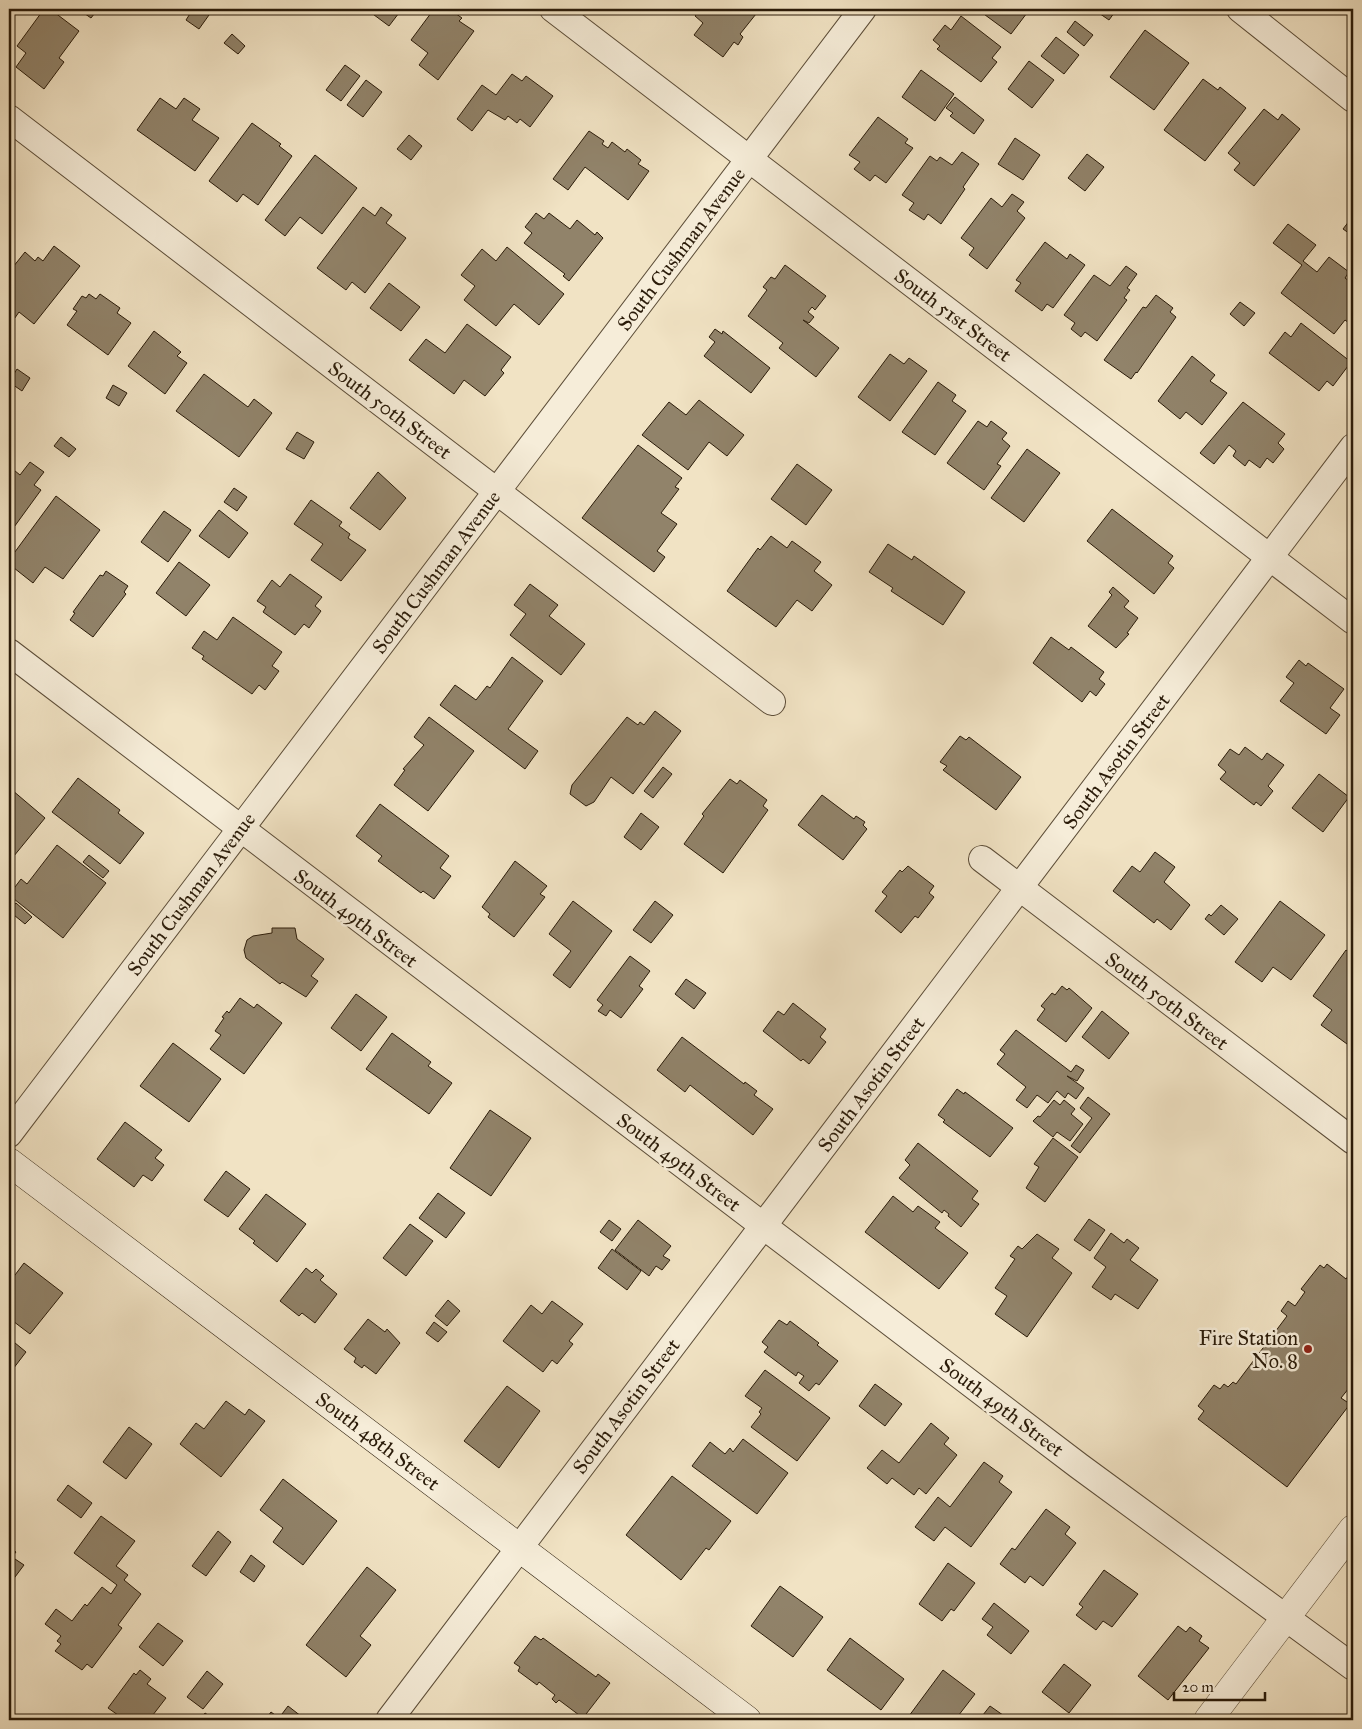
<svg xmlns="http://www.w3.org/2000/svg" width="1362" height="1729" font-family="'IM FELL Great Primer',serif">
	<rect width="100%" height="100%" fill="#f1e3c4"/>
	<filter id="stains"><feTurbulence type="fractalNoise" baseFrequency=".004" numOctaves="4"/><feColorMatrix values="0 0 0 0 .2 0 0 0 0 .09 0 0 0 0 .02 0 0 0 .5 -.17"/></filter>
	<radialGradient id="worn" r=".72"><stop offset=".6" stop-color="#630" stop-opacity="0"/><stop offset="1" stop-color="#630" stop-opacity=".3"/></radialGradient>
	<g fill="#91836a" stroke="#2a1b09">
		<polygon points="44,9 50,9 79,31 59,58 64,62 44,89 16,67 26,53 17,46"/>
		<polygon points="78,9 98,9 91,18"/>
		<polygon points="193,9 200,9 209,15 199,29 186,20"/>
		<polygon points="366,9 402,9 389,26"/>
		<polygon points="434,9 443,9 450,14 452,11 462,18 459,21 474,31 438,80 419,65 428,53 411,40"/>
		<polygon points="700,9 760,9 740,34 743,37 738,45 734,42 723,57 694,35 703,23 695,16"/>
		<polygon points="977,9 1030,9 1011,34"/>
		<polygon points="1093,9 1117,9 1109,20"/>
		<polygon points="961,16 1001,47 992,58 997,62 981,82 937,49 940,46 933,40 945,25 951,30"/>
		<polygon points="1075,21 1093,35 1084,46 1067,32"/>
		<polygon points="1145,30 1189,63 1154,110 1110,77"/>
		<polygon points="232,34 245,46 238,54 224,43"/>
		<polygon points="1056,37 1079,55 1064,74 1041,56"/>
		<polygon points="1029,61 1054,80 1032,108 1008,89"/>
		<polygon points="345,65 360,76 341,101 326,90"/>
		<polygon points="921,70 954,94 935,121 902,97"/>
		<polygon points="512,74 522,81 526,76 553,96 530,127 520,119 517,123 508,116 505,120 488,110 472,131 457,119 482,85 496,95"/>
		<polygon points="1203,79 1218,90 1220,87 1246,108 1205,161 1164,130"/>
		<polygon points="366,80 382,92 363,117 347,105"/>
		<polygon points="955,97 984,120 974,134 950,116 953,113 946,108"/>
		<polygon points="160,98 176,109 184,98 200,109 192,120 219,138 195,171 137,130"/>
		<polygon points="1264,109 1278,120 1282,114 1300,129 1254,186 1234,170 1240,163 1228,153"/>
		<polygon points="878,117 908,139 905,143 913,148 886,183 875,175 870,181 854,169 860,162 849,155"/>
		<polygon points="252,123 281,144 279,146 292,156 258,205 243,194 237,202 209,181"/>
		<polygon points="589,131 604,141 602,144 608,148 612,142 625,152 627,149 641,160 638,164 649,171 628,200 585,167 568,190 553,179"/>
		<polygon points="409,135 422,146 411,160 397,149"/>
		<polygon points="1015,138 1040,155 1023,180 998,164"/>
		<polygon points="962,152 979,164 963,187 965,189 941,224 928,214 924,220 909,210 914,203 902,195 930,156 937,161 940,157 952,165"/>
		<polygon points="1087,154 1104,167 1085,191 1068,178"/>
		<polygon points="315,155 357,188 322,234 300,217 285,236 265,220"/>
		<polygon points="1012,194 1024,202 1017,211 1025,218 987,269 969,255 974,248 961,238 991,198 1002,207"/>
		<polygon points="363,207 375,216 381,207 392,215 386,223 406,238 365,293 352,282 346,290 317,268"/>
		<polygon points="536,213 544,219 549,213 570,229 577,220 595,235 597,232 603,238 569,281 563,276 565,274 524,243 532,233 525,227"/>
		<polygon points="1353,216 1353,236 1343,229"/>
		<polygon points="1288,224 1316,245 1303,261 1317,272 1329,257 1349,272 1345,278 1353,284 1353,326 1345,320 1334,334 1281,293 1302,265 1273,243"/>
		<polygon points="1045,242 1067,259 1070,254 1085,265 1053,308 1047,304 1042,311 1015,291 1021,283 1016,280"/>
		<polygon points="54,246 80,266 34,324 19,312 10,325 9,272 25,252 35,261 38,257 43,261"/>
		<polygon points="507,247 564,294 539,325 514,304 496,326 464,300 475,286 461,275 482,249 496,261"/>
		<polygon points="785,265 826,296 815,310 812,307 808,312 814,317 809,323 803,320 839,348 816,377 779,348 783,343 748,316 767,290 763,287 771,277 775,279"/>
		<polygon points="1126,266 1137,274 1127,288 1130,290 1124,298 1127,300 1097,341 1085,332 1081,337 1071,329 1075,323 1064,315 1094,275 1110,286"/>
		<polygon points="389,283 420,307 401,331 370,308"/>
		<polygon points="89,294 96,299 100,294 120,308 117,313 131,323 108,355 67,325 77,311 73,309 82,296 86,298"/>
		<polygon points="1156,295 1173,308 1170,312 1176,317 1137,373 1136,372 1131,379 1104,360 1143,307 1146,308"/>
		<polygon points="1240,302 1255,313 1244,326 1230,314"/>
		<polygon points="1301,323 1351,362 1333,386 1327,381 1319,391 1269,353 1285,332 1291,337"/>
		<polygon points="467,324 511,357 501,370 504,373 485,396 464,380 454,394 409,360 426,339 445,353"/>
		<polygon points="715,329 722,334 723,331 770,368 751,393 704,356 715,342 709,337"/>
		<polygon points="154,331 181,352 177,356 187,363 165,394 128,366"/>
		<polygon points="890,354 904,364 909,358 927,371 890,421 858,397"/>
		<polygon points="1192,356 1215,375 1210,381 1227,393 1202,425 1186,412 1180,419 1158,401"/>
		<polygon points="17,369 30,378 22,391 9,382"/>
		<polygon points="204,374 248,407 254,399 272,413 239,457 176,411"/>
		<polygon points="938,382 956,395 952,401 966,411 935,455 902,432"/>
		<polygon points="113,385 127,393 119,406 106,398"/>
		<polygon points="699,400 744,435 727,456 709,442 688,470 642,435 669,402 686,415"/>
		<polygon points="1243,402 1285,434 1278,443 1284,449 1273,463 1267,458 1260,468 1249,460 1245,466 1233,456 1236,451 1229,445 1214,464 1200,453"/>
		<polygon points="978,421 987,427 991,421 1007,433 1002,439 1010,446 997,464 1001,466 984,490 947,463"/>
		<polygon points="297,432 314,442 304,459 286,449"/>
		<polygon points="61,437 76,449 69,457 54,446"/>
		<polygon points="638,445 682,478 675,487 679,489 661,513 677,524 657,551 665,557 654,572 582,518"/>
		<polygon points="1027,449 1060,473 1024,522 991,498"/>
		<polygon points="30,462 44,472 34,485 41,490 9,534 9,466 20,475"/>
		<polygon points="797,464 832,490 806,525 771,499"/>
		<polygon points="378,472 406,498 380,530 350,508"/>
		<polygon points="234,488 247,497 237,511 224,502"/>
		<polygon points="56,496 100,530 63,579 45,567 33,583 9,564 9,560"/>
		<polygon points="311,500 342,522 339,526 350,534 348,538 366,550 341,581 311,560 323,544 294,524"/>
		<polygon points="1112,509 1173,556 1168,563 1174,568 1154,594 1087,541"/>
		<polygon points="219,510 248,533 229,558 199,536"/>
		<polygon points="164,511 191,530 168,562 141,542"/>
		<polygon points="771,536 787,548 792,541 821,562 814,571 832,585 812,611 797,600 776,627 727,591 758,548 760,550"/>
		<polygon points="888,544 912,560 914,556 965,592 943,625 891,591 893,588 869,572"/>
		<polygon points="179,562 210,585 186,616 156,593"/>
		<polygon points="106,571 128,586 124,592 126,594 93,637 70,620 75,613 73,612 100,575 103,576"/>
		<polygon points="290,574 322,597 315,606 321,611 309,628 304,624 295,635 263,612 266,607 257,601 272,580 280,587"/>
		<polygon points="530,584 558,605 549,616 585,644 561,675 510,635 526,614 514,605"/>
		<polygon points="1113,587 1129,601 1124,607 1138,618 1127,633 1129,634 1116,648 1088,626 1112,595 1109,592"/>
		<polygon points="233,617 282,652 272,666 279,671 265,690 259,685 252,694 202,659 204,656 192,648 204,631 217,640"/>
		<polygon points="1051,637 1069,650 1071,647 1104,672 1099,679 1105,684 1096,696 1090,691 1082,702 1033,663"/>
		<polygon points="512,657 543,681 508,729 538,751 525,769 440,705 455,685 476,700 487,686 490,688"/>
		<polygon points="1299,660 1306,666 1308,663 1344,689 1330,708 1340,715 1326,734 1280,701 1294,683 1286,677"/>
		<polygon points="655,711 681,731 633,794 611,777 594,802 586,806 570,794 572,785 627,717 638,725 640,722 644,725"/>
		<polygon points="429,717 474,751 428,811 394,785 405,770 403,769 424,745 414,737"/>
		<polygon points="960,736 966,740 969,737 1021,777 996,810 943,770 947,766 940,762"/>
		<polygon points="1245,747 1262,760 1267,753 1284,765 1268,786 1273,791 1261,806 1256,802 1254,805 1220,779 1226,772 1218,765 1230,749 1239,755"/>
		<polygon points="663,767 672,774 653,798 644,791"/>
		<polygon points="1319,774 1349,797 1323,832 1292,808"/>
		<polygon points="78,778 120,810 118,813 144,833 120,864 52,812"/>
		<polygon points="730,779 737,784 740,780 767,800 763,806 768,810 723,873 684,844 704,816 702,814"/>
		<polygon points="12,790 45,818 9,862 9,794"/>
		<polygon points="822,795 854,819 856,816 865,822 863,825 867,829 843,860 798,825"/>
		<polygon points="380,804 449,856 440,868 451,876 434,899 423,891 421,893 378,861 382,856 356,836"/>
		<polygon points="641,813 659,827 641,850 624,837"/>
		<polygon points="57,845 106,883 63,938 9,895 21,879 27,884"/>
		<polygon points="1155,852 1175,867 1164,882 1190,905 1171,930 1157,919 1154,923 1113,891 1132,866 1140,872"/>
		<polygon points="89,855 109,871 103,878 83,862"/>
		<polygon points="515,861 547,886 540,894 545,897 514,937 488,917 490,914 482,907"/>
		<polygon points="908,866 934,886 929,893 934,897 918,918 915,916 901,933 875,911 887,896 882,892 900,870 902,872"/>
		<polygon points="573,901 612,931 570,988 553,975 571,951 549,934"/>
		<polygon points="655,901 673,915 651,943 633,930"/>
		<polygon points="1280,901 1325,935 1291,980 1273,967 1262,982 1235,962"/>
		<polygon points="16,903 32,917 25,924 9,911"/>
		<polygon points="1221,905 1238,919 1224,935 1205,919 1209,914 1211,916"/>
		<polygon points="272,928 295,928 297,939 324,959 311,976 318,981 306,997 282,982 280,984 246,958 244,950 247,940 253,936 272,933"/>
		<polygon points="1346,950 1353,955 1353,1036 1347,1044 1321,1025 1332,1010 1313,996"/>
		<polygon points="630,956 650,971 639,986 643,989 621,1018 610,1010 606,1016 598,1011 603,1005 597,1000"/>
		<polygon points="686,979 706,993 694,1009 675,994"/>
		<polygon points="1062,986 1067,990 1069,988 1092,1008 1066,1042 1037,1020 1045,1009 1041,1006 1052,993 1055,995"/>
		<polygon points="356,994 387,1017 361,1051 331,1028"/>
		<polygon points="240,998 254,1008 257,1004 282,1023 244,1074 210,1049 221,1035 215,1031 224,1018 222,1017 227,1011 229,1013"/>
		<polygon points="793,1003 826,1029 820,1037 826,1042 809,1064 803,1059 801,1061 763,1031 778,1011 784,1015"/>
		<polygon points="1102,1011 1129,1033 1109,1059 1082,1037"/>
		<polygon points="1016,1030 1071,1072 1076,1065 1084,1070 1077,1081 1067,1076 1084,1088 1076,1099 1068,1093 1065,1098 1057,1091 1048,1103 1037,1095 1027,1108 1016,1100 1026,1087 997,1064 1005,1054 1000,1050"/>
		<polygon points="392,1033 431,1062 428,1066 452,1083 429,1114 366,1069"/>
		<polygon points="682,1037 744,1084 745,1082 757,1091 754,1095 773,1109 753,1135 690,1085 685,1092 657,1070"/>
		<polygon points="173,1043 221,1079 189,1122 140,1086"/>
		<polygon points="957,1089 964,1094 965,1092 1013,1128 990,1157 943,1122 945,1120 938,1115"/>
		<polygon points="1088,1097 1110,1114 1080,1153 1071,1146 1092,1118 1080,1108"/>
		<polygon points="1054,1100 1060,1105 1064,1100 1075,1109 1071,1114 1083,1124 1070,1141 1057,1132 1053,1137 1033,1121 1038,1116 1040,1117"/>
		<polygon points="490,1110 531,1138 491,1196 450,1168"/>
		<polygon points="125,1122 162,1150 155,1158 164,1165 152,1181 143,1175 134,1187 97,1159"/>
		<polygon points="1053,1138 1078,1157 1045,1202 1026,1188 1039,1167 1034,1164"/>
		<polygon points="918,1143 978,1191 972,1199 979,1204 961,1227 948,1216 949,1214 944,1210 942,1213 899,1178 910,1165 905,1160"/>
		<polygon points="226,1171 250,1189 228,1217 204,1200"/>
		<polygon points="438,1193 465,1213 446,1238 419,1218"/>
		<polygon points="266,1194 306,1224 277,1262 253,1243 255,1241 239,1229"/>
		<polygon points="893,1196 913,1212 918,1206 940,1222 935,1228 968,1253 939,1289 865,1232"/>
		<polygon points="1089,1219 1105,1230 1090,1251 1074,1240"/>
		<polygon points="609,1220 621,1229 612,1241 600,1232"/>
		<polygon points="638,1220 671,1246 663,1256 670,1260 662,1270 656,1266 649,1276 615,1250"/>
		<polygon points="410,1224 433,1241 406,1276 383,1258"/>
		<polygon points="1111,1233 1124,1243 1127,1239 1139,1248 1130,1260 1158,1280 1138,1309 1115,1294 1111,1300 1092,1287 1106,1267 1094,1258"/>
		<polygon points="1037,1234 1059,1249 1052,1258 1072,1273 1027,1337 995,1314 1007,1296 995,1288 1015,1259 1010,1256 1018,1246 1022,1249"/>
		<polygon points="612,1249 641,1271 627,1290 598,1268"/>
		<polygon points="24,1263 63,1293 30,1334 9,1318 9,1283"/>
		<polygon points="1327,1264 1346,1279 1353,1269 1353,1383 1341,1398 1350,1404 1287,1487 1198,1419 1204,1411 1198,1406 1214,1385 1220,1389 1224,1384 1228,1387 1233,1382 1236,1384 1287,1316 1281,1311 1288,1301 1295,1306 1305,1292 1301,1289 1320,1265 1324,1268"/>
		<polygon points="306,1268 312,1273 316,1269 324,1276 320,1280 337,1294 315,1323 302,1313 299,1316 280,1301"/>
		<polygon points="448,1300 460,1311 447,1326 435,1316"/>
		<polygon points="552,1301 583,1324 569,1341 573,1344 557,1364 552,1360 543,1372 503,1341 531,1305 542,1314"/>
		<polygon points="368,1319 385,1332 387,1329 400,1343 376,1374 364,1365 362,1368 354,1362 356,1358 344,1349"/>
		<polygon points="779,1320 787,1325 790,1321 819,1343 817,1345 838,1361 819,1385 816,1383 809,1391 799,1383 804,1376 798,1372 796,1376 764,1352 768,1347 762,1342"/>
		<polygon points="434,1322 447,1332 438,1342 426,1333"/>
		<polygon points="9,1338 26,1352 13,1369 9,1367"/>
		<polygon points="765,1370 830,1418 797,1461 751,1427 761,1414 759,1412 762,1408 745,1396"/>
		<polygon points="875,1384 902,1404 885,1426 859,1406"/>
		<polygon points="507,1386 540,1411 499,1468 464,1441"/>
		<polygon points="226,1401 245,1415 249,1409 265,1421 221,1477 180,1444 196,1423 204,1429"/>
		<polygon points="931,1423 949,1438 944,1444 957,1455 926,1494 919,1488 914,1495 892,1478 887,1484 867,1468 882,1450 899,1463"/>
		<polygon points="129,1427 152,1444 126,1479 103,1462"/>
		<polygon points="743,1439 788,1473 757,1514 692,1466 710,1442 725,1454 730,1448 733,1452"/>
		<polygon points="984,1462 1003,1476 999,1482 1012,1492 971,1547 945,1527 934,1541 915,1527 938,1497 950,1507"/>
		<polygon points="672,1476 731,1521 709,1550 706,1548 681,1580 626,1535"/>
		<polygon points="283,1479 337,1521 303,1565 273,1542 283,1528 260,1510"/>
		<polygon points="68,1485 92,1503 81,1518 57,1500"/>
		<polygon points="1046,1509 1070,1527 1065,1534 1076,1543 1043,1586 1030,1576 1025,1583 1000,1564 1012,1548 1015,1550"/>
		<polygon points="101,1516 135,1541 116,1566 128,1575 124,1580 141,1594 118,1625 122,1628 92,1668 87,1664 82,1670 55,1651 61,1644 57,1641 61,1636 45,1624 56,1609 72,1621 85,1604 87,1606 102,1587 111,1594 117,1585 74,1553"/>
		<polygon points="218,1531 231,1542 206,1576 192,1566"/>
		<polygon points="9,1547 16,1552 12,1557 24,1565 9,1585"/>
		<polygon points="251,1555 265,1566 254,1582 240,1572"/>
		<polygon points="948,1563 975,1583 954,1611 951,1609 942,1621 919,1604"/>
		<polygon points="367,1567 396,1590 360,1636 371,1645 346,1677 306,1645"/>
		<polygon points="1104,1570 1138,1594 1112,1627 1103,1621 1096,1630 1076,1615 1083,1607 1079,1604"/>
		<polygon points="780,1586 823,1617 793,1657 751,1626"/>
		<polygon points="994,1603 1029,1631 1011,1654 987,1635 993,1627 982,1619"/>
		<polygon points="158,1623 183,1641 163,1666 139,1647"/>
		<polygon points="1178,1626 1186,1632 1190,1627 1202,1636 1199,1641 1209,1648 1168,1700 1138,1676"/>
		<polygon points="535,1636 541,1640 543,1638 596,1677 598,1674 610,1683 583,1718 559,1700 556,1703 552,1699 555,1695 539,1682 537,1685 518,1671 520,1667 514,1663"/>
		<polygon points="850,1638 904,1679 881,1710 827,1670"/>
		<polygon points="1064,1664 1091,1685 1069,1713 1042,1692"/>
		<polygon points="140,1670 151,1679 147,1684 166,1698 149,1720 125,1720 108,1708 134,1673 136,1675"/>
		<polygon points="943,1670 975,1694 955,1720 906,1720"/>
		<polygon points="207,1671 223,1684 203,1709 187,1697"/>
		<polygon points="288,1706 306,1720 265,1720 271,1712 279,1718"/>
		<polygon points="990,1706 1010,1720 979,1720"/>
		<polygon points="205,1713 215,1720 200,1720"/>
	</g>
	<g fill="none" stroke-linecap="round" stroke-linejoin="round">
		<g stroke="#5c4d38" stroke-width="28">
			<g id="minor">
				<polyline points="553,9 1353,621"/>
				<polyline points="1240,9 1353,99"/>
				<polyline points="9,118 772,702"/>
				<polyline points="9,652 1079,1466 1353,1667"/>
				<polyline points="982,859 1353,1141"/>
				<polyline points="9,1134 863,9"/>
				<polyline points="389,1720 1353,447"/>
			</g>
		</g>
		<g stroke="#5c4d38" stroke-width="29">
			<polyline id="tertiary" points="1208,1720 1353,1529"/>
		</g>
		<g stroke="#2a1b09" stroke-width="29">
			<polyline id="secondary" points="9,1162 747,1720"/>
		</g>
		<use href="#minor" stroke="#f6edd9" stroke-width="26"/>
		<use href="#tertiary" stroke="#f6edd9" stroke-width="28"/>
		<use href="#secondary" stroke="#f6edd9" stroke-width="28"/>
	</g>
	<circle fill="#8f2418" stroke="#f6edd9" stroke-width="2" cx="1308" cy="1349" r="5"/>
	<g text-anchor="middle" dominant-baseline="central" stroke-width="5" stroke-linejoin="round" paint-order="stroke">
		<g font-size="20" fill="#2a1b09" stroke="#f6edd9">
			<text transform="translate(681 249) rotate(-53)">South Cushman Avenue</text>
			<text transform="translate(953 315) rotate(37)">South 51st Street</text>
			<text transform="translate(390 410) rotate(37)">South 50th Street</text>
			<text transform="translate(436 572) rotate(-53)">South Cushman Avenue</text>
			<text transform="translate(1116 761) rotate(-53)">South Asotin Street</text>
			<text transform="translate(191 894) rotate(-53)">South Cushman Avenue</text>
			<text transform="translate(356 918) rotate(37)">South 49th Street</text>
			<text transform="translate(1167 1001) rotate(37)">South 50th Street</text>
			<text transform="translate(871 1084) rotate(-53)">South Asotin Street</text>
			<text transform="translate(679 1162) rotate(37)">South 49th Street</text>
			<text transform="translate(626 1406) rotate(-53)">South Asotin Street</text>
			<text transform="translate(1002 1407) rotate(37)">South 49th Street</text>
			<text transform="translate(378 1441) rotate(37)">South 48th Street</text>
		</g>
		<g font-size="20" fill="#2a1b09" stroke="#f6edd9" text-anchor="end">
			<text x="1298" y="1338">Fire Station<tspan x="1298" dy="23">No. 8</tspan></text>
		</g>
	</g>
	<rect width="1362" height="1729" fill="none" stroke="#f1e3c4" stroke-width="30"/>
	<rect x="10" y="10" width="1342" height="1709" fill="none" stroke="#2a1b09" stroke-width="2.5"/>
	<rect x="15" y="15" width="1332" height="1699" fill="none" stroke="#2a1b09"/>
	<path d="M1174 1692v8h91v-8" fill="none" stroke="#2a1b09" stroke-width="2.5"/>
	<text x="1182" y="1692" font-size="15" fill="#2a1b09" stroke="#f6edd9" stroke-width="4" paint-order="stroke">20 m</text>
	<rect width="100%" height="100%" filter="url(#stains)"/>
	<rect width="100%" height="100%" fill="url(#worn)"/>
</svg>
